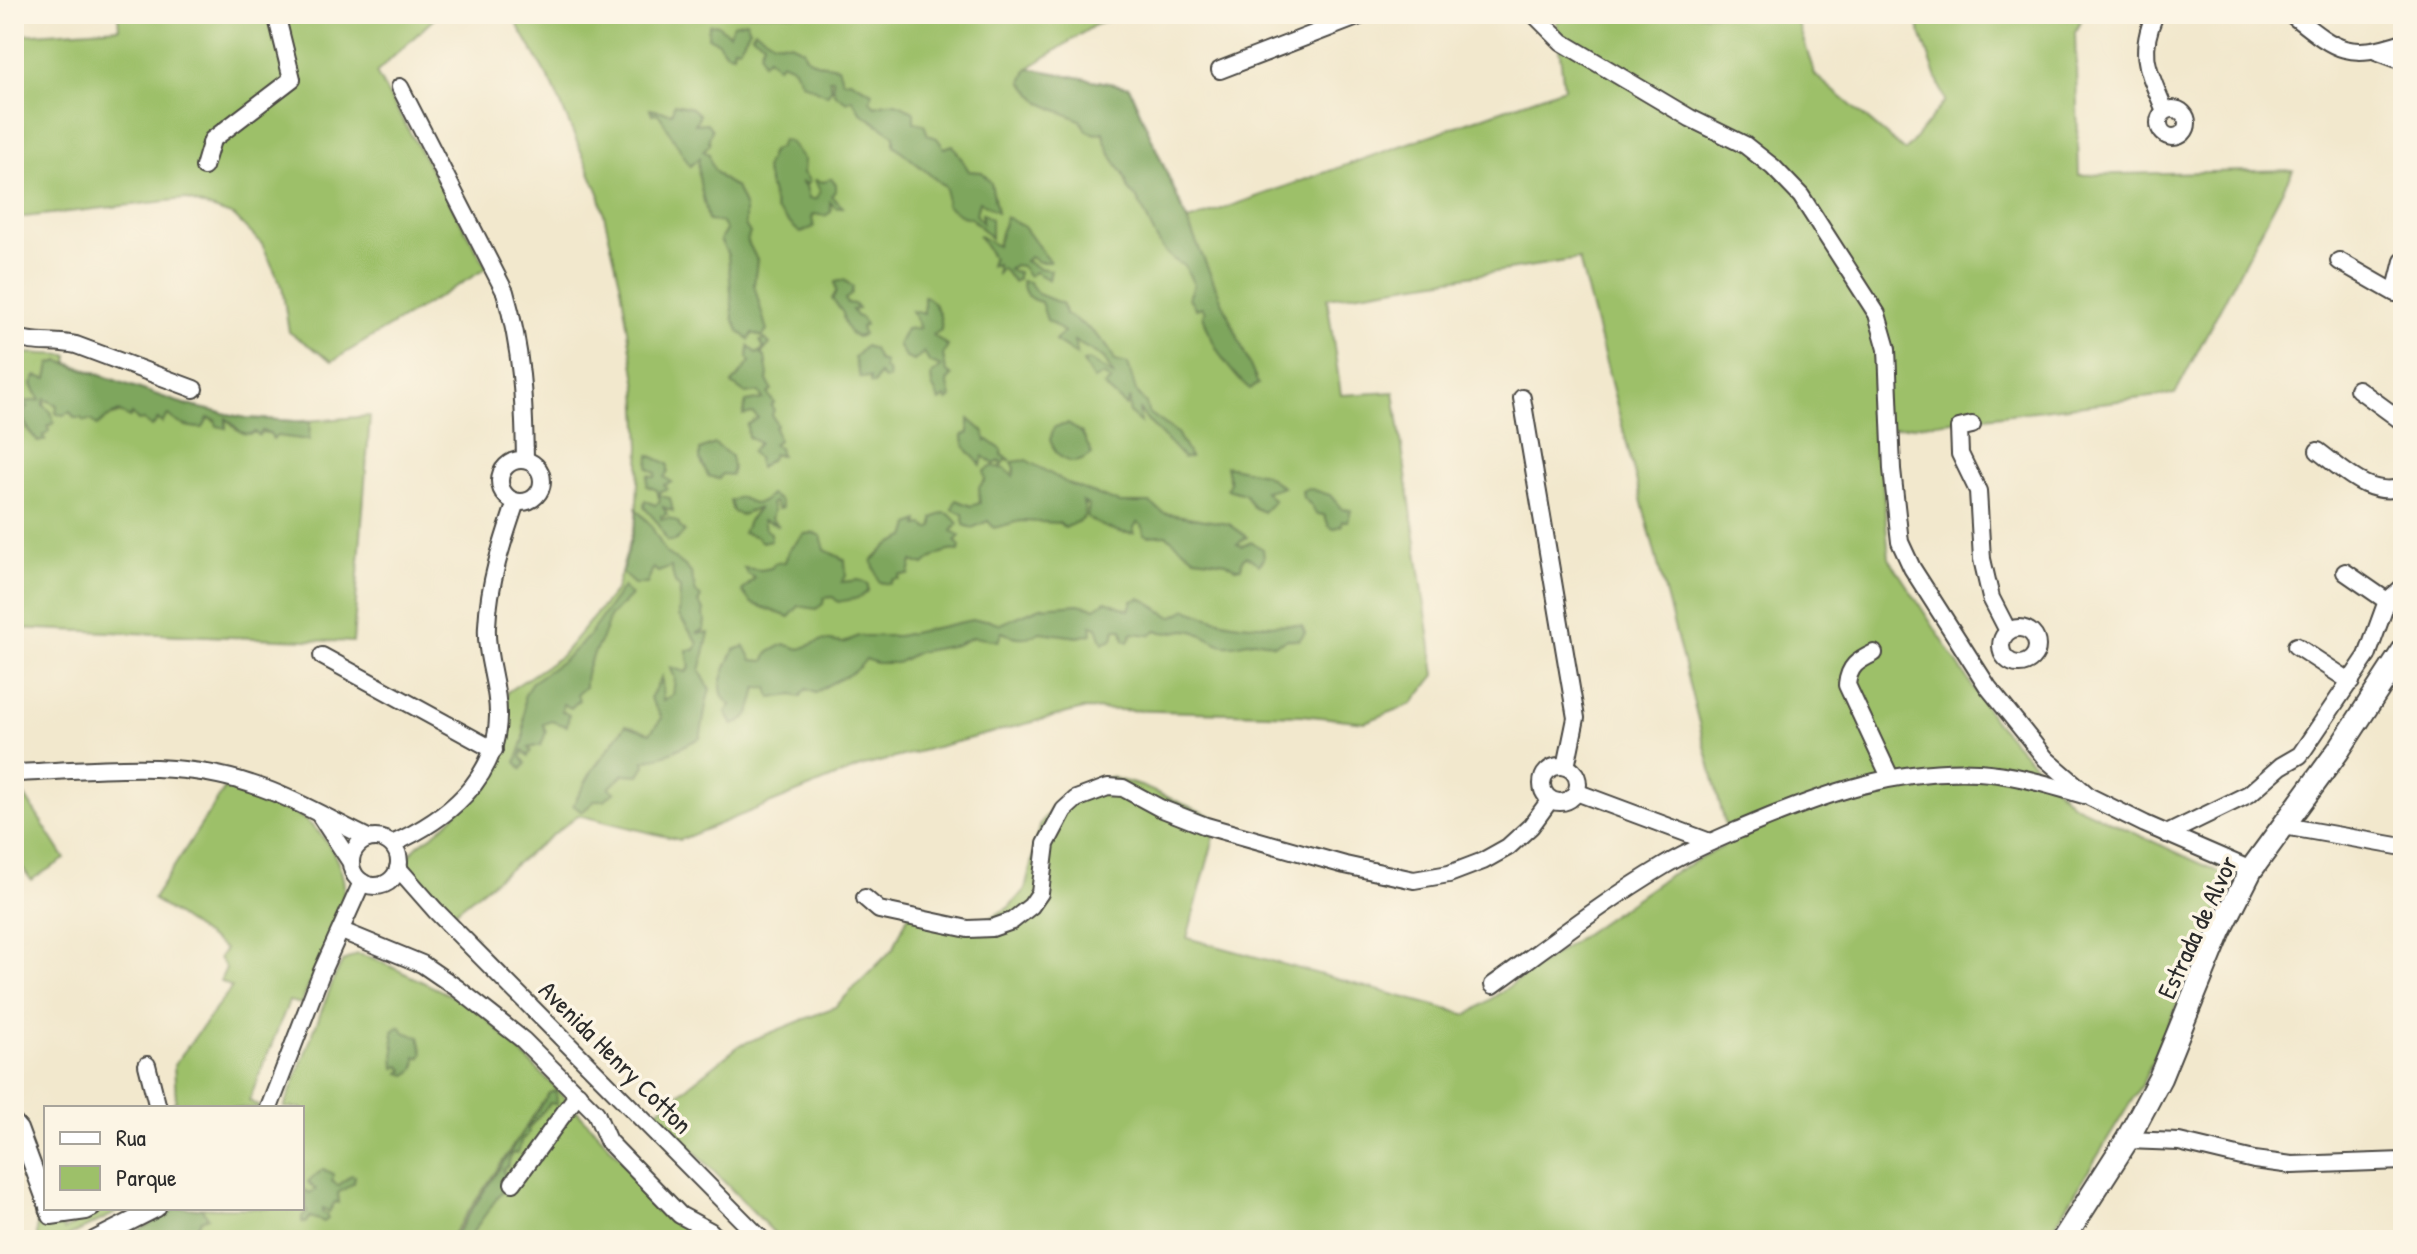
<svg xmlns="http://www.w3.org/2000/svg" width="2417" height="1254" font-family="'Patrick Hand',sans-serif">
	<rect width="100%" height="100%" fill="#fcf5e5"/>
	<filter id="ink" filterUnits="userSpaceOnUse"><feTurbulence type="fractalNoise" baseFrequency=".0125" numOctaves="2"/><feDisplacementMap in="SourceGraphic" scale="16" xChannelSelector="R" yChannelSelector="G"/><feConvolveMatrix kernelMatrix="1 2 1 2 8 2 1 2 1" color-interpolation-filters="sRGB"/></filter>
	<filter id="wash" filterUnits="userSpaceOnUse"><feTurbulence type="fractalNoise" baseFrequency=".006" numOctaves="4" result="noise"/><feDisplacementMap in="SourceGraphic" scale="32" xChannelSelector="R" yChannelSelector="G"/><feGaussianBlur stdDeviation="1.8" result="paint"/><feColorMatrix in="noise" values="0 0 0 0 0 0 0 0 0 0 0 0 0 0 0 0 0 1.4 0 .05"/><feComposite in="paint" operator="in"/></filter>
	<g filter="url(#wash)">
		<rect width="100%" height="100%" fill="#f2e8cd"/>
		<g fill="#9dc069" stroke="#64764a" stroke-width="2">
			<polygon points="14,14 17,14 20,35 119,28 118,14 439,14 376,73 487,268 332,361 289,332 282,287 262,244 234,216 185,199 16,218"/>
			<path d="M511 14H1124L1095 25 1029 68 1129 87 1188 221 1564 88 1556 21 1581 14H1795L1815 75 1905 151 1945 101 1914 14H2083L2075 32 2079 175 2293 170 2175 394 1878 430 1889 558 1996 723 2072 804 2232 878 2143 1082 2046 1240H781L656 1112 740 1045 835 1007 893 949 912 907 955 919 984 921 1008 908 1025 890 1041 823 1060 799 1085 784 1110 777 1141 786 1219 819 1187 938 1468 1015 1669 875 1730 843 1579 259 1327 298 1341 395 1394 392 1435 675 1412 704 1365 722 1302 715 1083 709 860 767 680 840 578 815 453 913 422 883 407 860C417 842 423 843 438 831 456 816 494 769 502 747 508 730 507 710 507 692L561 656 616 590 636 520 640 447 637 387 621 287 599 193 553 86Z"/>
			<path d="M14 349 21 353 68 355V363C126 383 184 409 246 418 287 424 328 420 370 416L353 642 14 628V404L27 406V429L34 437 43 436 45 398C58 405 76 420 91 420 123 420 112 403 150 423L158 419 162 423 167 415 208 418 226 428 225 417 236 429C259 432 282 435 304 438L309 422 246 418 186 405 59 361 47 380 36 376 32 384 35 393 41 400 25 402 17 392 14 393Z"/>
			<path d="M225 788C269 799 310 811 333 852 338 862 344 876 344 887 343 914 312 977 301 1004L289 1001 249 1101 260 1106 259 1108H169L176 1100 174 1065 232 987 220 981 226 968 219 958 225 949 153 899Z"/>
			<polygon points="23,793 65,859 31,880 19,862 14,865 14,798"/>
			<path d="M357 954 373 958 469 1004 487 1019 554 1086 696 1240H467L506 1184 502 1170C515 1146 531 1123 550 1103L557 1104 555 1091 549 1093 449 1240H123L177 1208H302V1108H284L335 976 343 961Z"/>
			<polygon points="105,1208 126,1208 61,1240 37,1240 37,1214 47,1221 61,1223 64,1230"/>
		</g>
		<g fill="#7ea65d" stroke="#546844" stroke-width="2">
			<polygon points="746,21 750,29 739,48 734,47 733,54 725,52 718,42 708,37 709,25 716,24 729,34 733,24"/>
			<path d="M755 30 774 42 790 43 803 49 806 57 816 63 838 67 843 81 850 80 872 92 870 101 875 106C892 100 898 102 914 112V122L924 124 928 135 937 138 944 148 953 145 969 171 982 172 991 183 997 212 979 201 976 214 982 222V213L991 219V238L971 218 962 216 946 205V188L894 145V135L861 113 852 99 847 102 834 93 833 79H829L832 88 827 95 802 83 793 67 781 62 778 67 768 58 763 63 760 52 764 42 752 35Z"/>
			<path d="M1028 68 1129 87 1258 384 1250 389C1227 370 1211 343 1203 315L1205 311 1202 307 1196 309 1189 298 1194 285 1185 266C1156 254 1152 224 1138 200 1133 191 1135 199 1129 190 1126 184 1126 177 1122 172 1113 158 1106 149 1103 132L1096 134 1087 131 1080 120 1041 103 1022 82Z"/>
			<path d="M674 104 692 108 700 115 695 124 707 123 712 130 709 138 710 144 703 151 709 154C711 171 721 180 736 187L745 208V225L750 233 747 240 757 260 754 285 767 331 762 337 753 333 749 340 739 331 733 318 728 255 720 240 726 230 721 222 708 221C705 199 696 180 699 158L690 166 660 116 657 113 652 114 650 109 672 113Z"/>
			<polygon points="782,140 790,142 804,160 803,173 810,181 808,184 801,182 806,186 809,199 816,199 820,191 815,180 824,182 831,178 836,184 836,190 831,196 843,207 836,208 830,202 831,212 825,216 814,214 812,218 814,227 800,233 776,210 765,169 772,151 779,147"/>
			<polygon points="1006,217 1024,227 1050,262 1039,262 1030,257 1025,261 1039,268 1051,270 1049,280 1035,272 1029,276 1021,266 1014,265 1009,270 1018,272 1018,279 1014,282 1002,268 997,274 997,264 991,266 993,258 978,235 997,246"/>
			<path d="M844 280 853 287 851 295 845 299 847 303 854 304 858 309 852 310 856 316 862 318 865 325 861 327 863 335 857 337C848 334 843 323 843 313L832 299 836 292 835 282Z"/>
			<path d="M1022 281 1029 282 1038 294 1063 304 1065 314C1084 324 1107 340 1115 361L1128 364 1136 391 1146 404 1148 412 1177 433 1190 457 1183 458C1169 440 1151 428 1139 409L1141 423 1129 413 1130 398 1126 406 1104 386 1111 381 1103 375 1094 380 1083 362 1089 360 1113 375 1104 358 1074 341 1077 355 1055 341 1064 332 1047 320 1041 302C1028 299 1024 294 1022 281Z"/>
			<path d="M924 296C936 301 943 318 941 330L933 335 948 346 943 355 946 371 952 376 947 381 951 398 947 401 945 397 940 401 932 386 931 375 941 367 929 362 924 352 914 361 906 358 898 345 906 329 920 328 912 311 924 314Z"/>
			<polygon points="765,339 770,344 761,354 765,357 768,375 767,380 772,390 768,394 774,403 771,406 774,410 772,415 777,425 775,427 778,440 773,444 779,448 781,455 773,454 771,459 759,468 757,458 751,452 759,443 748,437 747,425 758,418 753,413 743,415 746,402 763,399 759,392 746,394 732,384 750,362 748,357 749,346 757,354 764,348 760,341"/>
			<polygon points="865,346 873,349 878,360 885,362 884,369 888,370 889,379 884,379 879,374 874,384 870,383 870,378 860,377 854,358"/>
			<path d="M59 361 186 405 246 418 310 422 309 440 277 436 273 439 270 433 262 431 259 436 255 432C242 439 235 425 226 418V428L217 426 215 420 208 418 203 428C188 428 179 425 168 415L162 423 158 419 152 427 143 420 138 421 132 414 130 418 119 412 108 417 97 426 91 420 84 421 81 418H74L70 411 64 415 56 414 57 405 45 399 43 405 51 412 54 423 48 426 49 432 43 436 45 440 38 442C29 429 18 421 27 406L14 404V393L17 392 25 402 40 400 32 384 36 376 47 379 50 364Z"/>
			<path d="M969 419 984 432 986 441 988 440 1002 450 1001 455 1011 460H1006L1001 466 1000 461 994 464 983 456 981 465C973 456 962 448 963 435L969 433Z"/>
			<path d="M1068 424 1082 433 1092 454C1073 469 1058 461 1050 440L1054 427Z"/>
			<polygon points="715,444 731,456 733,468 731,475 722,474 719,479 708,476 700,459 700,450"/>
			<polygon points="649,455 668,464 668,472 664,477 672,482 664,485 667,489 660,491 660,496 670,498 673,511 663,507 667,514 661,516 661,519 669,518 679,523 679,526 685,532 675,541 667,541 658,523 644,507 645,500 655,505 660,502 657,490 647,486 648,475 655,477 656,473 648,468"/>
			<path d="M1026 460 1071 485 1120 503H1150L1164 513 1229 524 1247 537 1237 544 1242 546 1251 542 1263 549 1264 559 1259 565 1247 556 1243 558 1241 568H1235L1226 562 1195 558 1166 535 1148 536 1144 534 1143 527 1138 522 1134 527V533C1123 535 1096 525 1087 517L1089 506 1083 502 1085 511 1083 519 1065 528 1059 523 1021 521 994 528 988 521 972 528 964 525 963 514 952 509 956 500 971 506 980 503 979 487 985 480 984 471 993 466 1005 469 1013 476 1015 468 1012 462Z"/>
			<polygon points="1226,466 1264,474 1283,487 1265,491 1274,501 1263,512 1253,507 1245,494 1227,489 1230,483"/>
			<polygon points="1308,488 1330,495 1342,509 1351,510 1348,521 1342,521 1342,525 1334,529 1329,526 1324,515 1316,514 1311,505 1303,498 1302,491"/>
			<polygon points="770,494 780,501 782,508 778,509 774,502 771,504 773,511 771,519 779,526 763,520 765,529 771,533 771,540 762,542 755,536 743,533 748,521 759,508 742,515 733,512 730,501 739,497 755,504 764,501"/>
			<path d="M636 509 650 524 666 553 685 566 691 573 696 593 701 597 698 603 704 610 703 616 705 619 704 630 696 633H709L700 671 710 689C705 705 704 721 700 738L665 755 644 761 645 765 639 775 624 774 609 788 615 792 604 800H596L582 812 573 805 592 771 626 725 650 733 662 718 650 698 662 677 663 701 673 695 675 678 670 667 686 672 690 668 687 650H695L698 643 679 616 680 588 675 583 671 567 658 572 653 568 647 584H634L622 573 636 520Z"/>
			<path d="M944 513 949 514 958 523 952 531 960 536 955 541 960 546 959 551C947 548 932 557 924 565L912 561 909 575H900L899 579H893L890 584 879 582 872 561 888 545 906 537 910 525 919 521 918 526 924 525 929 529 933 526V518Z"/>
			<path d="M814 533 821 536 825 550 845 560 846 576 842 582 859 580 868 584V591C859 601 849 599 838 602L833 597 824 598 823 604 816 609 799 606 789 617 751 603 742 591 755 578 748 574 744 568 761 570 771 568 775 563 785 562 789 550 804 534Z"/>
			<path d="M623 587 631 596 609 617C606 641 583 661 585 687L577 694 579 700 571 708 563 704 562 711 569 715 567 726 551 721 543 724 546 732 541 745 529 748 531 751 528 756 523 751 521 757 526 763 522 769 516 762 524 739V697L531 683 565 659 587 638Z"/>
			<path d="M1140 598C1153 602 1159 612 1172 617L1187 609C1210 619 1232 625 1257 625 1273 625 1286 623 1302 626L1305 633 1299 640 1288 639 1274 645C1248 635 1247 647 1224 645 1212 643 1201 631 1188 630 1176 630 1169 636 1157 630L1150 635 1132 633 1128 642 1124 640 1122 629H1115L1113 639 1103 643 1097 627 1091 625 1092 634 1078 637 1040 632C1027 640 1015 638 1002 632L998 641 973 637 956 645 918 652 897 663H876L866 659C851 680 835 677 816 693L806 689 800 697 793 695 771 698 768 688 757 687C753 704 752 720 733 725L726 712 731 705C711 692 726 668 734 650L745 646 752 660 764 661 769 652 784 644 800 649 822 640 844 643 858 636H898L972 620H990L1000 624 1041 607 1078 604 1095 608 1106 601 1129 610 1132 601Z"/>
			<path d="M400 1026 404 1032 419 1037 423 1054 420 1058 416 1057C417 1066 415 1071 406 1075L400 1073 404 1070 400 1066 395 1068 393 1031Z"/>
			<polygon points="556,1091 557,1104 550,1103 528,1128 529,1132 525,1138 522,1139 518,1152 511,1154 508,1166 503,1170 507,1184 467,1240 452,1240 549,1093"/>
			<polygon points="323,1169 333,1174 332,1181 338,1186 351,1175 355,1176 354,1183 338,1193 339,1203 335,1202 329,1212 323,1208 322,1212 326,1214 328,1219 324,1222 310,1217 306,1223 302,1222 302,1217 307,1212 305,1197 302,1203 302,1189 310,1193 316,1190 308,1182"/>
			<path d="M177 1208H201L208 1217 201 1220 198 1226 188 1232 185 1229C163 1237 146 1240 123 1240Z"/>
		</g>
	</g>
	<g filter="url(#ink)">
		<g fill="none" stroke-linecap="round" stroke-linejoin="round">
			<g stroke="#494743" stroke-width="20">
				<g id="street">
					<polyline points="1534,14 1562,42 1690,118 1745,145 1773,167 1801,196 1877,314 1887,349 1892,469 1900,542 1912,568 1988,687 2046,759 2090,797 2145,824 2251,870"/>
					<path d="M2155 14C2137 56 2149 71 2165 111"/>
					<path d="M2291 14C2335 49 2346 61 2403 42"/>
					<polyline points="2376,51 2403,61"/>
					<polyline points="1220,70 1365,14"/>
					<path d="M400 87 505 292C522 350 524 400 525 459"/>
					<circle cx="2173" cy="123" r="14"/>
					<polyline points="204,167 212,140 292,79 276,14"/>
					<polyline points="2339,261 2395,293 2403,261"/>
					<path d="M14 337C35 345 55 340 76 345L194 389"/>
					<polyline points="2358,389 2403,422"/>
					<polyline points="1522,398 1576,718 1566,767"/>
					<polyline points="1972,425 1959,428 1960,454 1978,491 1982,559 1991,598 2008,631"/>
					<path d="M2318 451C2344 470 2369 498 2403 487"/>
					<circle cx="521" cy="481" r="21"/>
					<polyline points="2345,572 2387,601"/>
					<circle cx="2019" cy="646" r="18"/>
					<polyline points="2296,646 2351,682"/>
					<path d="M1874 653C1857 661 1849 666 1847 685L1890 777"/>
					<polyline points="322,656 494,750"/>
					<circle cx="1560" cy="784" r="18"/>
					<path d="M14 773C92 770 176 758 251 784 292 797 330 820 368 838"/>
					<polyline points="1576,792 1710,842"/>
					<polyline points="321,817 350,861"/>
					<polyline points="2284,826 2403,847"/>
					<polyline points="2167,834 2249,794 2281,766 2300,755 2367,656 2387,601 2403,587"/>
					<circle cx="375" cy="862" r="24"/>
					<path d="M392 844C446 820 497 780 498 716 499 686 485 656 487 626 489 582 502 543 516 502"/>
					<polyline points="398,868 435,910 762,1240"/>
					<polyline points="865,898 879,910 968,929 992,928 1012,921 1031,906 1040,893 1046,844 1064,810 1076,799 1108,787 1123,788 1160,808 1206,826 1345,865 1414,880 1449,874 1483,861 1508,847 1531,826 1550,800"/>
					<polyline points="342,931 422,964 457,988 523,1040 596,1113 608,1141 680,1215 710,1231 718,1240"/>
					<path d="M1493 985C1549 945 1603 902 1662 867 1690 850 1720 838 1750 825 1824 794 1896 768 1978 772 2014 774 2049 785 2084 795"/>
					<polyline points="147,1065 158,1108"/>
					<polyline points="269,1108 322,971 362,882"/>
					<polyline points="14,1123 19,1129 46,1202"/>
					<polyline points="2127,1140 2179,1142 2254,1160 2292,1165 2403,1161"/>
					<polyline points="513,1183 578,1094"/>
					<polyline points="48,1208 51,1216 86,1211 92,1208"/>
					<polyline points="94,1240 157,1208"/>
				</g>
			</g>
			<g stroke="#494743" stroke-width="26">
				<polyline id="secondary" points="2063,1240 2127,1140 2160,1078 2220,931 2251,870 2338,751 2403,651"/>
			</g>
			<use href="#street" stroke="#fff" stroke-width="16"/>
			<use href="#secondary" stroke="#fff" stroke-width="22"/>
		</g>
	</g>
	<g text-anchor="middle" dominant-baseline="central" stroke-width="7" stroke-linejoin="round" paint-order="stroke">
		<g font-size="26" fill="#2b2b2b" stroke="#fcf5e5">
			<text transform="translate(2197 927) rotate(-65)">Estrada de Alvor</text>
			<text transform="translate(616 1057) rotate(45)">Avenida Henry Cotton</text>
		</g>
	</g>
	<rect width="2417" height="1254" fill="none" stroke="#fcf5e5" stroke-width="48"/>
	<rect x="44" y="1106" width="260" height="104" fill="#fcf5e5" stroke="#a8a49b" stroke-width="2"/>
	<rect x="60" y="1132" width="40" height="12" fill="#ffffff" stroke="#a8a49b" stroke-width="2"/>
	<text x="116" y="1146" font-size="24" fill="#2b2b2b">Rua</text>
	<rect x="60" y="1166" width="40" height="24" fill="#9dc069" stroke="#a8a49b" stroke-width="2"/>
	<text x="116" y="1186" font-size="24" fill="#2b2b2b">Parque</text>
</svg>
